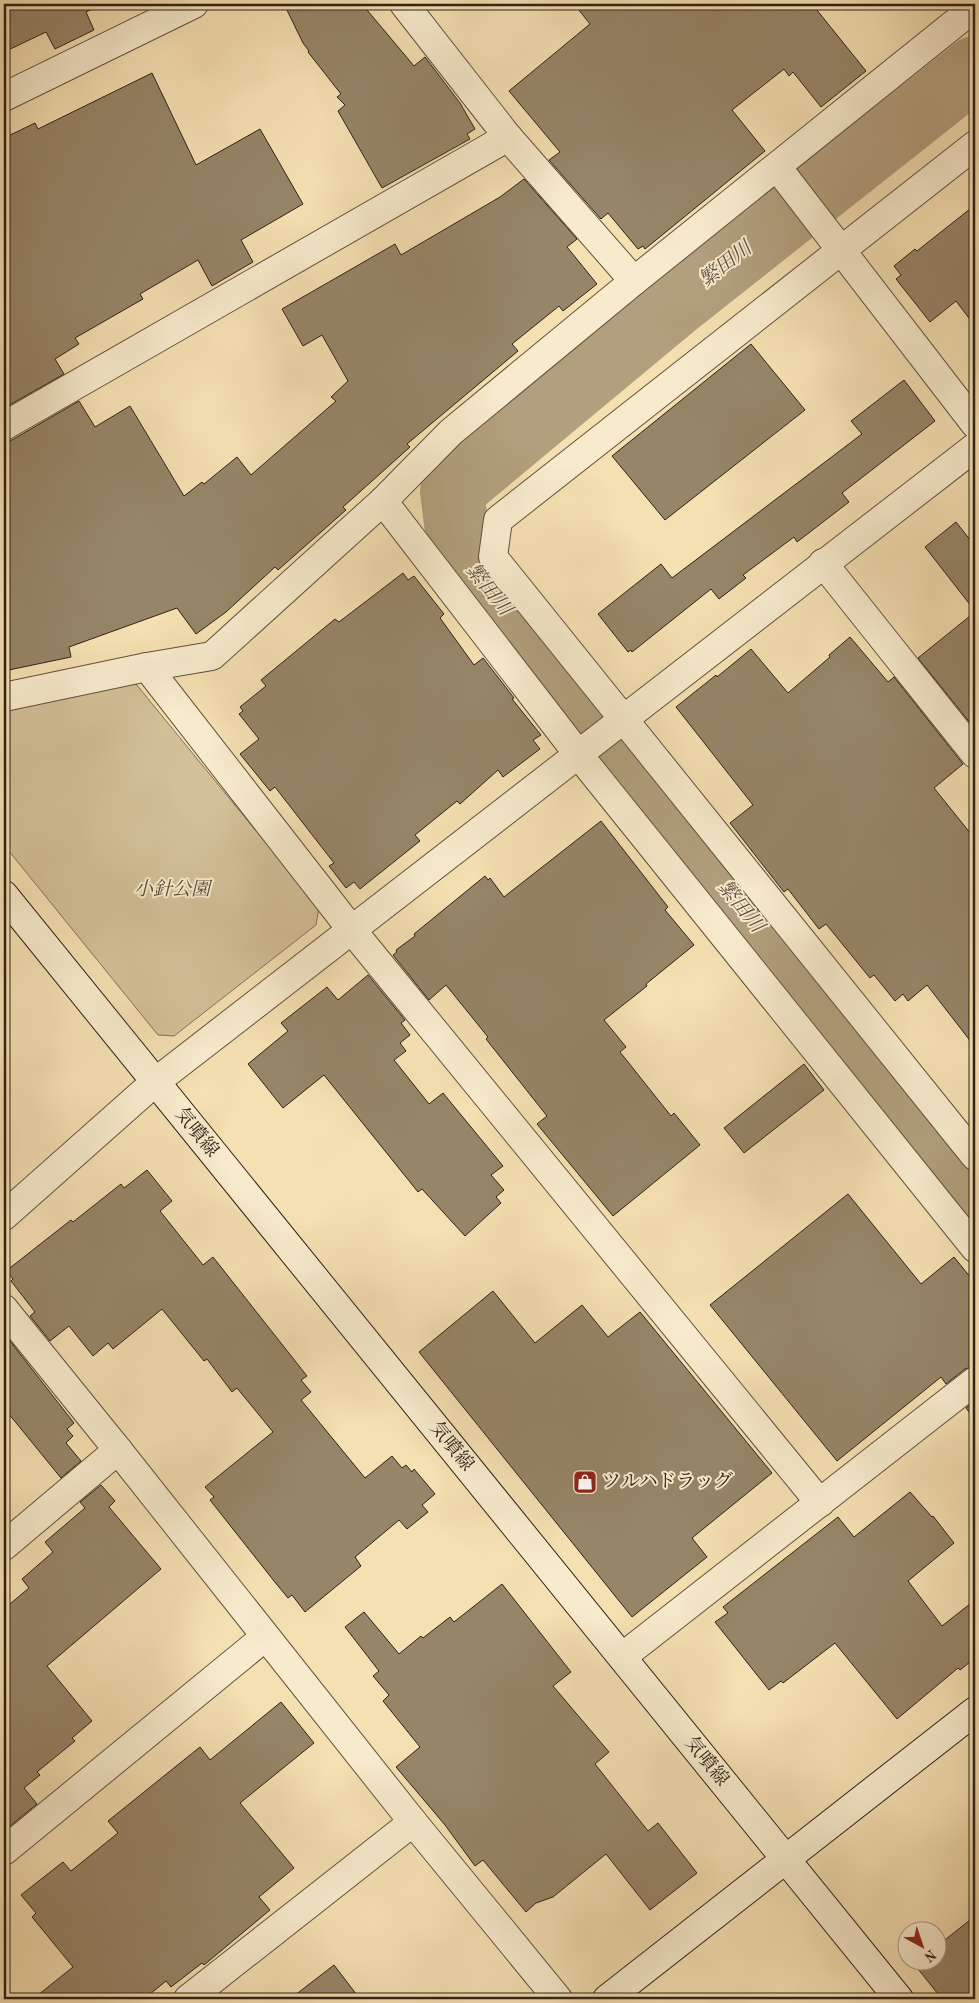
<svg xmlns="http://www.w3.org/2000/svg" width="979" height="2003" font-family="'Old Standard TT','Noto Serif JP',serif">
	<rect width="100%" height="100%" fill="#f5e0b2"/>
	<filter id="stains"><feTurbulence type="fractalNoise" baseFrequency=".004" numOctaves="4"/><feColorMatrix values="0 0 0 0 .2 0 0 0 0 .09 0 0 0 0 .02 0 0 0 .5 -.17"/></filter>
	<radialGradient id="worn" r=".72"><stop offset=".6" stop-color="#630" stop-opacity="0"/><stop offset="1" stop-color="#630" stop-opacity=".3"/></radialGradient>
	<polygon fill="#d3c098" stroke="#817158" points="136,684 319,908 316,925 174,1036 158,1035 4,845 4,708 72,693"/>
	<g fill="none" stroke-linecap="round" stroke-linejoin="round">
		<polyline stroke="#b29f7d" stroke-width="64" points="975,68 677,304 452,491 460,555 975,1202"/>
	</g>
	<g fill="#968568" stroke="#2f2217">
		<polygon points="4,4 103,4 86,12 94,30 55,49 46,32 4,52"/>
		<polygon points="284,4 362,4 414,66 425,57 460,103 475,129 467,134 470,139 382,188 338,111 345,105 337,97 341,94 308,52 309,51 303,43"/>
		<polygon points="574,4 812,4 866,71 821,107 793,72 789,76 784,69 732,110 765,151 645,249 643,246 638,249 608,213 601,219 549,160 560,152 509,91 590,24"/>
		<polygon points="152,73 196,165 260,129 303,204 241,240 253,262 212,286 198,260 140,294 143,299 75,338 79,344 55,359 64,374 4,408 4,138 35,123 38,129"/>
		<polygon points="524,179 577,239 567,247 597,284 563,311 559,306 512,344 518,351 407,444 410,447 343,507 346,510 278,570 275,567 226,612 196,634 177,608 69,647 71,657 4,671 4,442 12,440 79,401 95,427 130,406 184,496 202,482 204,484 237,457 251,475 336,401 331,397 348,381 322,335 303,346 282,309 395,244 401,255 500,197"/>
		<polygon points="975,205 975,326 956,301 930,322 896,279 901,275 894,266 915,249 917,251"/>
		<polygon points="751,344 805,410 665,520 612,456"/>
		<polygon points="904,380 935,421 842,493 849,502 797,542 794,537 743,575 746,578 719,599 711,589 632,652 631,650 628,652 598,614 661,564 672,578 862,434 851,421"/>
		<polygon points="956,522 975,546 975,611 925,547"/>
		<polygon points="403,573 408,580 414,576 444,614 440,618 474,665 483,658 504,685 514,698 512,699 541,735 533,740 540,749 503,777 498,770 460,804 457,801 415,835 420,841 360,889 354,882 346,888 329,866 334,863 275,787 270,791 240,754 259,739 239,714 243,711 240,707 266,686 261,680 335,619 339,622"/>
		<polygon points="975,612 975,729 918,658"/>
		<polygon points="850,637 888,682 894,677 963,764 934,788 975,839 975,1047 927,985 908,1001 903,994 895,1001 874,975 870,978 826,924 819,929 788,889 784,892 730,823 753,805 676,707 716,675 717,677 751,649 788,693 830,657 829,655"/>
		<polygon points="601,821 668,907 665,910 694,945 646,984 647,986 604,1020 626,1047 620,1052 671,1116 674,1113 700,1145 613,1216 537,1124 547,1116 486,1039 488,1037 446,985 429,1000 393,955 397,952 396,950 415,936 414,934 485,876 488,880 490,878 504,897"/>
		<polygon points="368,975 405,1020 401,1023 410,1035 400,1043 406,1051 394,1060 429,1104 443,1093 503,1166 491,1175 504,1190 496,1197 501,1203 465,1236 422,1189 418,1192 324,1075 283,1108 248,1064 288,1031 281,1023 327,987 338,1000"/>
		<polygon points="804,1064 824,1090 744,1153 724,1128"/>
		<polygon points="147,1170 172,1201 160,1211 203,1265 213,1257 307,1376 301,1380 311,1392 301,1400 365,1478 392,1456 402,1468 406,1465 412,1472 414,1469 435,1494 422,1505 428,1512 407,1529 399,1520 355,1557 361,1566 305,1612 292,1595 288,1598 274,1581 210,1500 214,1497 205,1487 273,1432 237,1388 232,1392 207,1359 204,1361 162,1309 113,1349 108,1343 93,1356 69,1326 50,1341 30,1316 35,1312 11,1281 13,1279 6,1271 71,1220 73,1222 121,1184 124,1188"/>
		<polygon points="848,1194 921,1284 954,1257 975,1283 975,1366 965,1369 946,1384 941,1377 837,1461 710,1305"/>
		<polygon points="493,1291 535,1343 582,1305 608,1337 640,1312 772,1473 692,1538 707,1557 632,1617 419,1352"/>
		<polygon points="4,1336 6,1336 74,1423 67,1429 73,1436 66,1443 81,1461 61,1478 4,1408"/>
		<polygon points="975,1401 975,1420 966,1408"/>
		<polygon points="101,1485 115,1501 109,1507 161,1569 47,1666 92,1721 72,1738 75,1741 37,1772 40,1775 24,1788 37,1804 4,1831 4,1609 29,1588 22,1579 53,1552 45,1542 85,1508 80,1502"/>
		<polygon points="910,1492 932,1517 933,1516 954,1543 908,1581 942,1626 975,1600 975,1658 960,1670 958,1668 897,1719 835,1643 783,1683 781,1681 769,1690 715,1622 728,1613 723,1607 838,1517 854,1537"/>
		<polygon points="502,1584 571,1672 553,1686 609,1752 595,1764 648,1831 658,1823 697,1873 650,1910 606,1854 553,1897 536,1903 526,1912 483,1860 475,1866 445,1825 396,1767 420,1747 383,1701 389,1695 373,1676 379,1671 345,1627 364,1612 399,1654 421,1636 423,1638 450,1617 454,1622"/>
		<polygon points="281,1702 314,1743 240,1803 294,1868 259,1897 270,1910 204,1965 202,1963 171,1987 166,1981 144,1999 33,1999 73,1967 32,1917 36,1913 21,1895 63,1862 71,1871 118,1833 108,1821 200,1747 210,1760"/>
		<polygon points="975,1916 975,1999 942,1999 914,1964 919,1960 936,1960 936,1947"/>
		<polygon points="334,1965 360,1999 290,1999"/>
	</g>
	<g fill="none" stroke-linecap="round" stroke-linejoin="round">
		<g stroke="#60523e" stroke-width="30">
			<g id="street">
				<polyline points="404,4 508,137 634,281"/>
				<polyline points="4,97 194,4"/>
				<polyline points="975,145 498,520 493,557 975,1156"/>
				<polyline points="777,167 975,424"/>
				<polyline points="4,426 508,137"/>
				<polyline points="383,501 578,754 975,1248"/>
				<polyline points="823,563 975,754"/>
				<polyline points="147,667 351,929 820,1503"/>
				<polyline points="4,697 147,667 212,656 383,501 451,432 634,281 975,7"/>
				<polyline points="4,1216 154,1083 975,447"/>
				<polyline points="4,1309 118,1450 413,1822 558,1999"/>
				<polyline points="4,1546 118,1450"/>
				<polyline points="622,1657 975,1381"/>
				<polyline points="4,1851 265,1637"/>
				<polyline points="188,1999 413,1822"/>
			</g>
		</g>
		<g stroke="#2f2217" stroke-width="30">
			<g id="secondary">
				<polyline points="4,895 899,1999"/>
				<polyline points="607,1999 975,1711"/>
			</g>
		</g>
		<use href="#street" stroke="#f8ebcd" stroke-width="28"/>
		<use href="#secondary" stroke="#f8ebcd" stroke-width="28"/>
	</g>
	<defs>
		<g id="shop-square" transform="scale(1.25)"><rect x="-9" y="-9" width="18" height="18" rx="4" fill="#8f2418" stroke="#f8ebcd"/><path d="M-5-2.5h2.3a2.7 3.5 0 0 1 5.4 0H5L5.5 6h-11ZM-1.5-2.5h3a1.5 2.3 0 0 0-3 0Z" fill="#fff"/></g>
	</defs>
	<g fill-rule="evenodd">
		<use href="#shop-square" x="585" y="1482"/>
	</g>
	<g text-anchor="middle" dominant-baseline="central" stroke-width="4" stroke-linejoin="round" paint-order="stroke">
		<g font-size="19" font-style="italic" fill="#584a37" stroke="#f8ebcd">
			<text x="172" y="890">小針公園</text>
		</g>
		<g font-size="19" fill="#2f2217" stroke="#f8ebcd">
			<text transform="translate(196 1133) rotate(51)">気噴線</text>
			<text transform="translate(451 1447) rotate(51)">気噴線</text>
			<text transform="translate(706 1762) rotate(51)">気噴線</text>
		</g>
		<g font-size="19" fill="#2f2217" stroke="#f8ebcd" text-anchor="start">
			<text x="602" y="1482">ツルハドラッグ</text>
		</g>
		<g font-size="20" font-style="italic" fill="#5d4e3b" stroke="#f8ebcd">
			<text transform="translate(726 265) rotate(-38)">繁田川</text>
			<text transform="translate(488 590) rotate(51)">繁田川</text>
			<text transform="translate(740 907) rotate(51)">繁田川</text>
		</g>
	</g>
	<rect width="979" height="2003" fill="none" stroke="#f5e0b2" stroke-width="20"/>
	<rect x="5" y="5" width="969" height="1993" fill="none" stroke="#2f2217" stroke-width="2.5"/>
	<rect x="10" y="10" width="959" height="1983" fill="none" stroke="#2f2217"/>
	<g transform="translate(922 1946) rotate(140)"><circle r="24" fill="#f8ebcd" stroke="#a89b84"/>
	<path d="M0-4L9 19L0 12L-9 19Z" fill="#8f2418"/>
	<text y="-8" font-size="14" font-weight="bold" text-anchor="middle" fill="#2f2217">N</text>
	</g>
	<rect width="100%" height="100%" filter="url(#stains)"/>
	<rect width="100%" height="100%" fill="url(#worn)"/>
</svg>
